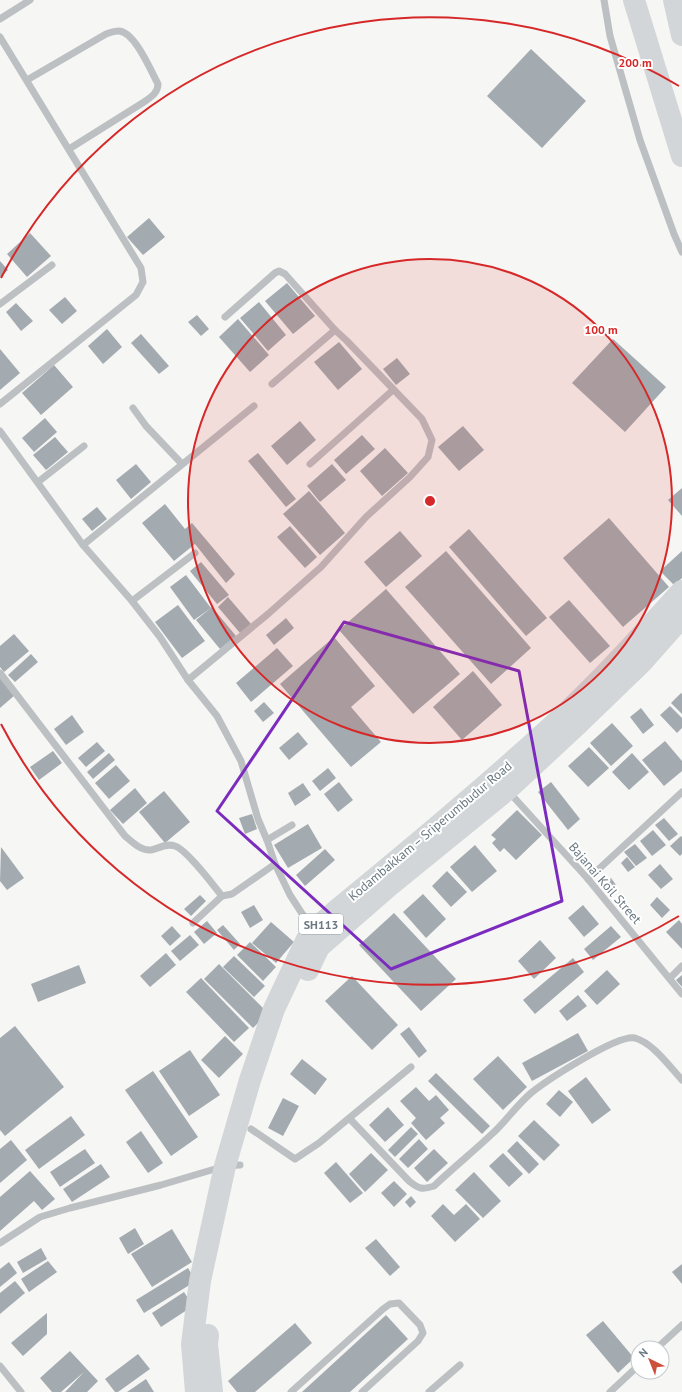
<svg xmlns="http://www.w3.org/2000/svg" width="682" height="1392" font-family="'PT Sans',sans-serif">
	<rect width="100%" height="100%" fill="#f6f6f4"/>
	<g fill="#a4abb0">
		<polygon points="531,49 586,101 542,148 487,96"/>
		<polygon points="149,218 165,237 143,255 127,237"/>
		<polygon points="30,233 51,256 27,277 7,254"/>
		<polygon points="0,261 8,270 0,277"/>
		<polygon points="287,283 315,316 293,334 265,301"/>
		<polygon points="65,297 77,311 62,324 49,310"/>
		<polygon points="259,302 286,335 268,351 240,318"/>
		<polygon points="16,303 33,321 21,331 6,312"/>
		<polygon points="197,315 209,329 201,336 188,322"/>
		<polygon points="238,319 269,355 250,372 219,337"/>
		<polygon points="107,329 122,347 103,364 88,346"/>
		<polygon points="141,334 169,366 159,374 131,343"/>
		<polygon points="613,339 666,387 625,432 572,383"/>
		<polygon points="339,342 362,369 338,390 314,362"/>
		<polygon points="0,349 20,373 0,390"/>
		<polygon points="397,358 410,374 396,385 383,369"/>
		<polygon points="54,365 73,387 41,415 22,393"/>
		<polygon points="45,418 57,432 34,452 22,438"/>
		<polygon points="300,421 316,440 287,465 271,446"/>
		<polygon points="463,426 484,450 459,471 438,447"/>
		<polygon points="362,435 375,449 346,474 334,460"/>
		<polygon points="55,437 68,452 46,470 33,455"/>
		<polygon points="385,448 408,473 382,496 360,471"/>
		<polygon points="258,453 296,499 286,507 248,461"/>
		<polygon points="136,464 151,482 131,499 116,480"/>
		<polygon points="332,464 346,480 320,502 307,486"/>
		<polygon points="682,488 682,516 668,500"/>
		<polygon points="309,491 345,533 320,555 283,514"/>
		<polygon points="165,504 185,529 192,523 235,574 226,583 195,544 174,561 142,523"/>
		<polygon points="97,507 107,519 92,531 82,519"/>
		<polygon points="609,518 669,587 623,627 563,558"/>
		<polygon points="290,526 317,557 305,568 277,537"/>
		<polygon points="469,529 547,618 526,636 449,547"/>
		<polygon points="400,531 422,556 386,587 364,562"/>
		<polygon points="446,551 531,648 491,684 405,587"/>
		<polygon points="682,551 682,578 674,585 660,571"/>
		<polygon points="201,562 229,595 217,604 190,571"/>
		<polygon points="186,575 211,608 194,620 170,587"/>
		<polygon points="386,589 460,674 413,714 339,630"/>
		<polygon points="228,597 251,624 240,633 218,607"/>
		<polygon points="569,600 610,646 590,663 549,617"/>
		<polygon points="178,605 205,641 182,658 155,622"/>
		<polygon points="212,607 236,636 220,649 196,620"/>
		<polygon points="286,618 294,628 274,645 266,635"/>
		<polygon points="14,634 29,651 4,672 0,667 0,646"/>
		<polygon points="334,637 375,686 351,707 381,742 351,767 280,684"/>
		<polygon points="277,648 293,666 251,702 236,683"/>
		<polygon points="31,654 38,662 15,682 8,675"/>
		<polygon points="473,671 502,705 462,740 433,707"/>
		<polygon points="0,678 15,695 0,708"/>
		<polygon points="681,693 682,694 682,714 671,703"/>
		<polygon points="264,702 274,713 263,722 254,711"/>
		<polygon points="670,706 682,718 682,728 677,733 660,715"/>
		<polygon points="641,708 654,725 643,734 630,717"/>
		<polygon points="72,715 84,732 66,745 54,729"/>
		<polygon points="612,723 633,746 611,766 590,743"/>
		<polygon points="298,732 308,744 289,760 279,748"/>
		<polygon points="665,741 682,761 682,771 664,786 642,760"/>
		<polygon points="97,742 105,751 86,767 78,758"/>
		<polygon points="589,747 609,768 588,787 568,766"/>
		<polygon points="53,751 62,763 39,780 30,767"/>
		<polygon points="109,753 115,760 93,779 87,772"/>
		<polygon points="632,753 649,772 629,790 612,772"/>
		<polygon points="116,765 130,781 109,799 95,783"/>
		<polygon points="328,768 336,778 320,791 312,781"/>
		<polygon points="339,782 353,800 338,812 324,794"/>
		<polygon points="551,782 580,819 568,830 538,792"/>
		<polygon points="303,783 311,795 295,806 288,793"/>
		<polygon points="135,788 147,803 123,824 110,810"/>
		<polygon points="164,791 190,822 165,843 139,812"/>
		<polygon points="517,810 542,835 516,860 504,848 500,852 492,843 496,839 491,835"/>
		<polygon points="252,814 257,829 245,834 239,818"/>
		<polygon points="664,818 678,834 669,841 655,825"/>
		<polygon points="308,824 322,848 288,868 274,845"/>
		<polygon points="653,830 666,845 652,856 640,841"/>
		<polygon points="681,836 682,837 682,854 680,856 670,846"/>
		<polygon points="635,844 647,858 636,866 624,852"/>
		<polygon points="475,845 497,871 472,892 450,867"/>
		<polygon points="1,847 24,878 7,890 0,881"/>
		<polygon points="325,849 335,860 305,886 296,875"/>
		<polygon points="627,857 635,867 628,872 621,863"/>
		<polygon points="660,864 673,879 661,889 648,875"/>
		<polygon points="447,871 467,892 451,907 432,886"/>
		<polygon points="611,878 616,885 607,894 601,887"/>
		<polygon points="423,894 446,919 426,938 403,912"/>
		<polygon points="200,895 206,901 191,916 184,909"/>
		<polygon points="657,897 670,910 662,918 650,905"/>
		<polygon points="254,905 263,920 250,928 241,912"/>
		<polygon points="583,905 599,924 584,937 568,918"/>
		<polygon points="394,913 456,979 421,1011 359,945"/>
		<polygon points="679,920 682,924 682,949 666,932"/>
		<polygon points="207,921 217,933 204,944 194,932"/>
		<polygon points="271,922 294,942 276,963 252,943"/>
		<polygon points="223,925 240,944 234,950 217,930"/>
		<polygon points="172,926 181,936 170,946 161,936"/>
		<polygon points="611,926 621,937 593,960 584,949"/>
		<polygon points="190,935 199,945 180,961 171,951"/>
		<polygon points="540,940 556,958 534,979 518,961"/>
		<polygon points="250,942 276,967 263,981 237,955"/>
		<polygon points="166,953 176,965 150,987 140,976"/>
		<polygon points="234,956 265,986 254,997 223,967"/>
		<polygon points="573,958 584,972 535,1014 523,1000"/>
		<polygon points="219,964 268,1013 253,1028 204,979"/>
		<polygon points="79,965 86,983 38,1002 31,984"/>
		<polygon points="607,970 620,984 597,1005 584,991"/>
		<polygon points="682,975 682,987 676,980"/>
		<polygon points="352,976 398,1025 372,1050 325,1001"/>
		<polygon points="201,978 249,1028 234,1042 186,992"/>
		<polygon points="578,995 587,1006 567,1021 559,1011"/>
		<polygon points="15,1026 64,1087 5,1136 0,1130 0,1038"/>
		<polygon points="409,1027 427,1051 419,1058 400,1034"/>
		<polygon points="578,1033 588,1051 532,1081 522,1063"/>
		<polygon points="225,1036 243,1054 219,1078 201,1060"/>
		<polygon points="190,1050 220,1095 189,1116 159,1071"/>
		<polygon points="498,1056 527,1087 503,1110 473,1079"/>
		<polygon points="302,1059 327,1079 315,1095 290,1074"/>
		<polygon points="153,1071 198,1137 171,1156 125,1090"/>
		<polygon points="436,1073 490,1126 482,1134 428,1081"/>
		<polygon points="586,1077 611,1110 592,1124 568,1091"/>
		<polygon points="416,1087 429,1101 436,1095 449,1110 440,1118 445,1123 426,1140 411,1123 416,1118 400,1101"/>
		<polygon points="559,1090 573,1102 560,1117 546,1104"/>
		<polygon points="283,1098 299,1106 283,1136 268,1128"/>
		<polygon points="388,1107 404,1125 385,1142 369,1125"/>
		<polygon points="71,1116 85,1135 39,1169 25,1150"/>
		<polygon points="534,1120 560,1145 544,1161 518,1136"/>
		<polygon points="411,1127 418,1134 395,1157 388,1150"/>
		<polygon points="141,1131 163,1163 148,1173 126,1142"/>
		<polygon points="419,1139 428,1149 408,1168 399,1159"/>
		<polygon points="11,1140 27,1160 0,1183 0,1149"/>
		<polygon points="517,1141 539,1164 529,1174 507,1151"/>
		<polygon points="85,1149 95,1163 60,1187 50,1172"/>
		<polygon points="434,1149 448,1163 427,1182 414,1168"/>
		<polygon points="371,1153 388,1170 365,1192 349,1174"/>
		<polygon points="503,1153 523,1174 509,1187 489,1166"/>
		<polygon points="336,1162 363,1193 350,1203 324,1173"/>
		<polygon points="101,1164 110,1177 72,1202 63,1189"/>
		<polygon points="30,1171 55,1199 42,1210 34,1201 0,1231 0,1197"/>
		<polygon points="474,1172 501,1201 483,1218 455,1190"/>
		<polygon points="394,1181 407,1194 394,1207 381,1193"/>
		<polygon points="411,1196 416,1202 410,1208 405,1202"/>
		<polygon points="443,1204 454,1215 466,1204 480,1219 455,1242 431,1216"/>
		<polygon points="135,1228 144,1244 128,1254 119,1238"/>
		<polygon points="172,1229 192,1262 152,1287 131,1254"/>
		<polygon points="376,1239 400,1267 390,1276 365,1248"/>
		<polygon points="41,1248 47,1259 23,1273 17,1262"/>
		<polygon points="48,1261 57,1272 29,1292 21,1279"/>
		<polygon points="9,1262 17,1273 0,1287 0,1269"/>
		<polygon points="682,1264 682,1284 672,1272"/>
		<polygon points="188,1268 196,1281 144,1313 136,1300"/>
		<polygon points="15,1281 25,1293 0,1314 0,1293"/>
		<polygon points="184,1292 193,1306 161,1327 152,1313"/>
		<polygon points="47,1313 47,1334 23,1356 11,1343"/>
		<polygon points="386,1315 408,1339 350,1392 302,1392"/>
		<polygon points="603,1321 634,1358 618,1373 586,1335"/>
		<polygon points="295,1323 312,1343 255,1392 237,1392 228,1381"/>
		<polygon points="70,1351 98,1381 87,1392 65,1392 84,1372 61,1392 52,1392 40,1378"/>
		<polygon points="138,1354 150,1369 118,1392 115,1392 105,1379"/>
		<polygon points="146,1379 154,1392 127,1392"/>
	</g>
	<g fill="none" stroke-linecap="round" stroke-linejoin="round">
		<g stroke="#bcc0c3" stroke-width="7">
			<polyline points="604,0 610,36 640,140 674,234 682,252"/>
			<polyline points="0,19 30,0"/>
			<polyline points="0,37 141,268 143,282 136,295 0,404"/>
			<path d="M27 80 106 34C109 33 114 31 118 31 134 30 151 71 158 84 158 93 151 97 144 102L69 149"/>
			<polyline points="0,304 52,265"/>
			<polyline points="225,317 275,273 279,271 285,274 335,330"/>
			<polyline points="133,408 146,426 182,464"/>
			<polyline points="0,431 83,545 132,601 160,637 188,680 217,716 241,761 258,819 267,840 275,864 290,895 312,929"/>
			<polyline points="310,464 393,390"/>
			<polyline points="38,482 84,446"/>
			<polyline points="83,545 254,406"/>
			<polyline points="132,601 195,553"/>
			<path d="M0 673 125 836C132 842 141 851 151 850 160 848 166 843 175 846 187 850 213 885 222 896L232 894 275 864"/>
			<polyline points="188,680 268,614 321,567 366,517 410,477 428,457 432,440 422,419 346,340 335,330 272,384"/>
			<polyline points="509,792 588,879 682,994"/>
			<polyline points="267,840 292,825"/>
			<polyline points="588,879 682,792"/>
			<polyline points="193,923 222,896"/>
			<polyline points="670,978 682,966"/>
			<path d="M350 1119 409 1181C419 1189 422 1190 434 1186 453 1168 474 1151 493 1133 506 1121 517 1105 531 1093 546 1081 617 1034 635 1038 653 1043 669 1066 682 1080"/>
			<polyline points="251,1129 295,1159 319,1143 411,1067"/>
			<polyline points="0,1243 40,1217 70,1208 161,1185 225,1166 240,1165"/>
			<polyline points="657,1348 682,1325"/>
			<polyline points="0,1366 21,1392"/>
			<polyline points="291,1392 383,1309 390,1304 399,1303 420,1325 423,1333 418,1341 362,1392"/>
			<polyline points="429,1392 460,1365"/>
			<polyline points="610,1392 638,1366"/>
		</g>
		<g stroke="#d2d6d9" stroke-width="22">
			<polyline points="308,970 319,947 389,886 507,790 578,724 643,661 682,617"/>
			<polyline points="208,1335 207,1344 212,1392"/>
			<path d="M196 1392 192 1344 200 1281 225 1166 250 1080 274 1009 307 939 313 931 338 909C415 846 492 782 565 714 606 675 644 633 682 591"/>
		</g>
		<g stroke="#d2d6d9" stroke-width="22">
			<polyline points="634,0 682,156"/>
			<polyline points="674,0 682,35"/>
		</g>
	</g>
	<path fill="none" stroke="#7b2cbf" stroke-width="3" stroke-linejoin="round" d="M344 622 519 671 562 901 391 969 217 811Z"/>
	<circle cx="430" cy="501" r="242" fill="#d62828" fill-opacity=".12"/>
	<g fill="none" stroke="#d62828" stroke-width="2">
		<circle cx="430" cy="501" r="242"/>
		<path d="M679 916A484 484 0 0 1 1 724M1 278A484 484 0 0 1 679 86"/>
	</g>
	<g text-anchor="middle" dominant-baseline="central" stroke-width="4" stroke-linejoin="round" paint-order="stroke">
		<rect fill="#fff" stroke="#96a0a7" stroke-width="1" x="299" y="914" width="44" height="20" rx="3"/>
		<g font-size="12" font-weight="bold" fill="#697881">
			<text x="321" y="924">SH113</text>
		</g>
		<g font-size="13" fill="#697881" stroke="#fff">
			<text transform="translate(430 831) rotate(-40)">Kodambakkam – Sriperumbudur Road</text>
			<text transform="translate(605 883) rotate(49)">Bajanai Koil Street</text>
		</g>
	</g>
	<circle cx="430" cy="501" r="6" fill="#d62828" stroke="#fff" stroke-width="2"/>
	<g font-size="12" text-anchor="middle" font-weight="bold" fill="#d62828" stroke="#fff" stroke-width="4" stroke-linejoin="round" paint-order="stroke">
		<text x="635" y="67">200 m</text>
		<text x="601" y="334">100 m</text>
	</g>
	<g transform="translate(650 1360) rotate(317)"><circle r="19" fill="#ffffff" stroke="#c3c9cd"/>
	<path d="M0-3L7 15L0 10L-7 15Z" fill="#cd503d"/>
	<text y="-6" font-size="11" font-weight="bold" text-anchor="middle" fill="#697881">N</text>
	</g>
</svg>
